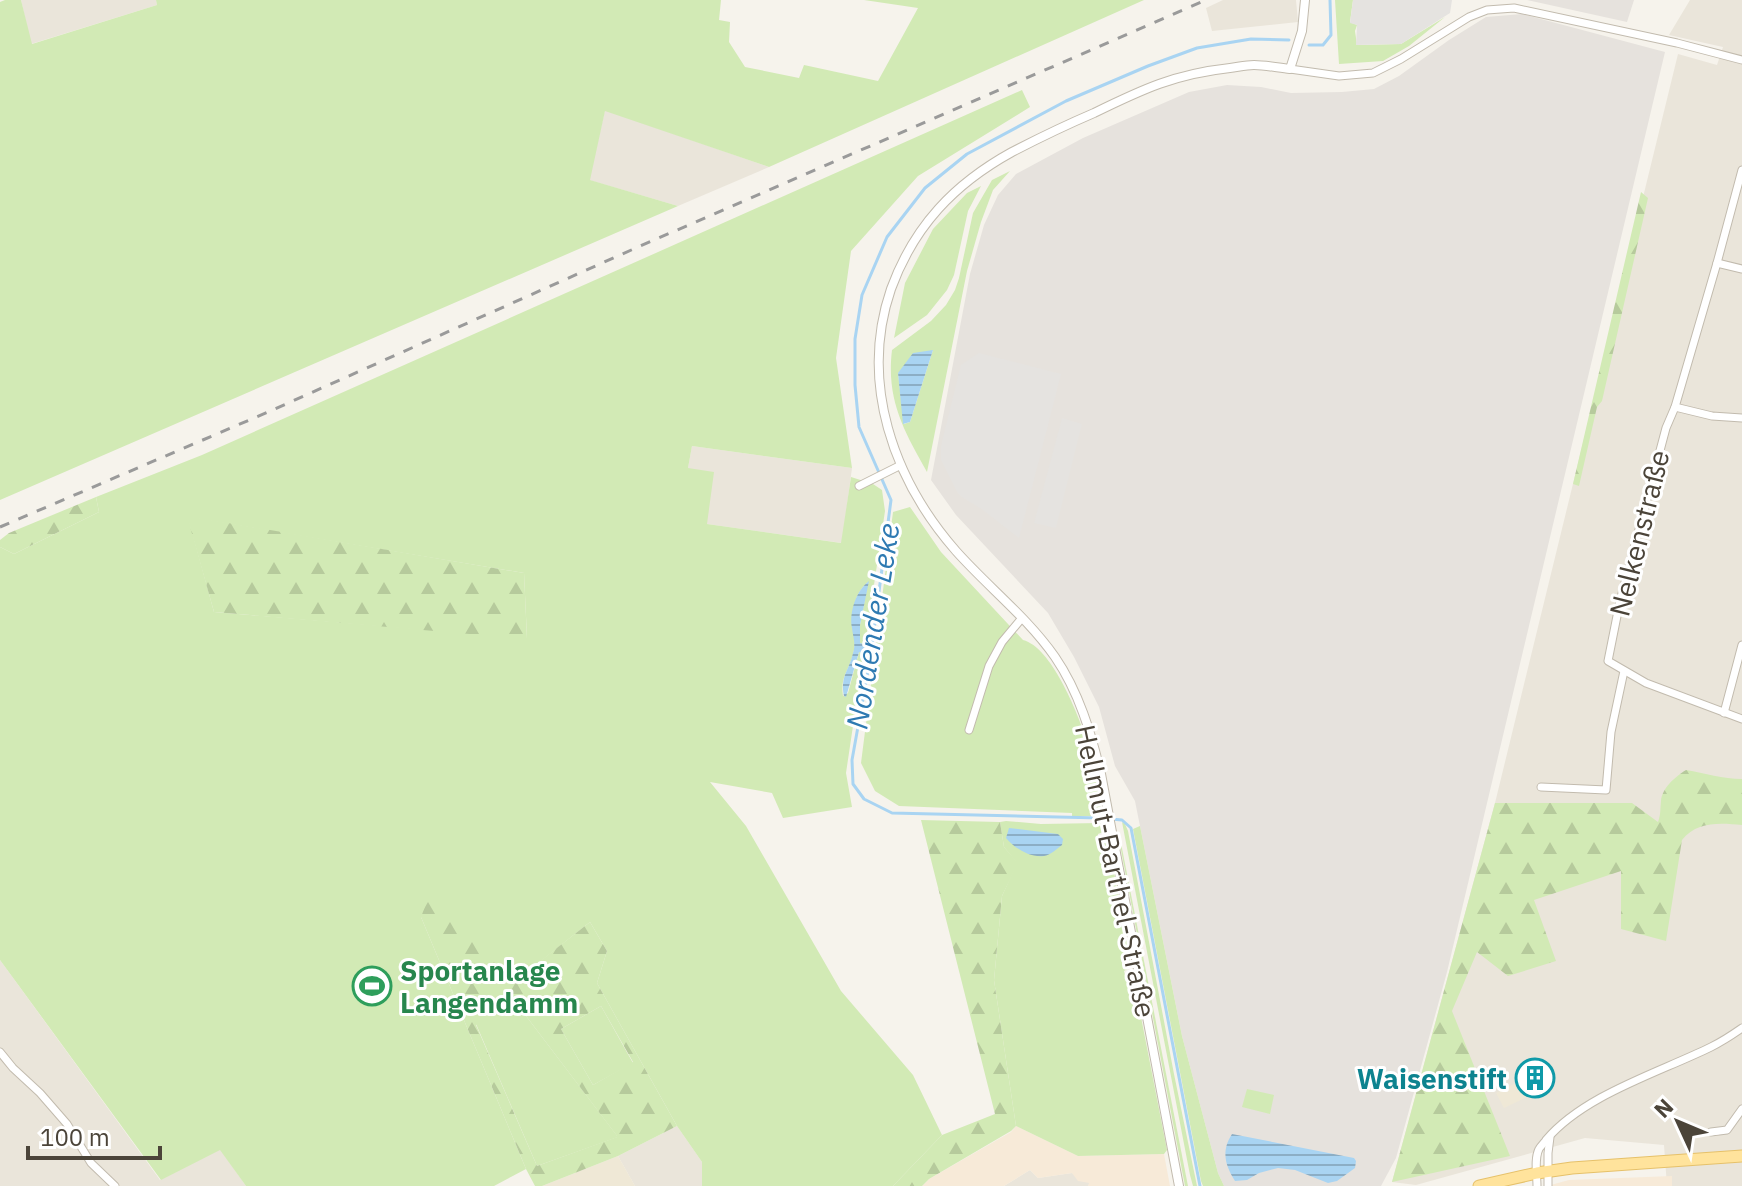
<svg xmlns="http://www.w3.org/2000/svg" width="1742" height="1186" font-family="'IBM Plex Sans',sans-serif">
	<defs>
		<pattern id="forest-firs" width="22" height="20" patternUnits="userSpaceOnUse" patternTransform="scale(2)"><rect width="22" height="20" fill="#d2eab5"/><path d="M5 1l3.5 6h-7zM16 11l3.5 6h-7z" fill="#b6ca9c"/></pattern>
		<pattern id="water-rules" width="6" height="5" patternUnits="userSpaceOnUse" patternTransform="scale(2)"><rect width="6" height="5" fill="#a9d4f2"/><path d="M0 2.5h6" fill="none" stroke="#8caec5"/></pattern>
	</defs>
	<rect width="100%" height="100%" fill="#f6f3ec"/>
	<g fill="#eae5da">
		<polygon points="21,0 156,0 157,5 31,44"/>
		<polygon points="1223,0 1296,0 1298,22 1212,31 1206,8"/>
		<polygon points="1690,0 1742,0 1742,1186 1667,1186 1664,1145 1585,1138 1416,1185 1392,1182 1495,803 1678,54 1717,65 1723,47 1669,35"/>
		<polygon points="605,110 769,167 678,206 589,180"/>
		<polygon points="692,446 852,468 842,543 707,524 688,468"/>
		<polygon points="0,960 160,1180 220,1149 246,1186 0,1186"/>
		<polygon points="677,1126 702,1162 702,1186 635,1186 618,1156"/>
		<polygon points="1030,1170 1038,1178 1072,1173 1090,1183 1088,1186 1004,1186"/>
	</g>
	<g fill="#f7ead8">
		<polygon points="1016,1126 1078,1156 1164,1154 1170,1186 1088,1186 1089,1183 1078,1181 1072,1173 1038,1178 1030,1170 1004,1186 922,1186 929,1179 1011,1132"/>
		<polygon points="1672,1176 1672,1186 1547,1186 1569,1180"/>
	</g>
	<g fill="#e6e2dd">
		<polygon points="1527,0 1634,0 1627,22"/>
		<polygon points="1522,14 1665,52 1447,972 1396,1158 1381,1186 1224,1186 1218,1173 1182,1036 1135,801 1115,766 1099,707 1074,657 1048,613 956,515 931,480 970,274 984,225 998,195 1016,174 1083,138 1189,92 1227,85 1261,87 1291,93 1342,92 1374,89 1399,76 1449,40 1486,17"/>
	</g>
	<g fill="#efe8d6">
		<polygon points="1540,1071 1548,1087 1504,1108 1496,1093"/>
		<polygon points="618,1156 635,1186 542,1186"/>
	</g>
	<g fill="#d2eab5" fill-rule="evenodd">
		<polygon points="5,0 21,0 32,44 157,5 156,0 721,0 719,20 730,22 729,42 745,67 799,78 804,65 878,81 918,8 864,0 1144,0 769,167 605,111 590,180 678,206 0,500 0,2"/>
		<polygon points="1335,0 1353,0 1350,22 1357,25 1355,31 1357,45 1401,44 1445,17 1409,46 1383,61 1339,64"/>
		<path d="M1022 90 1030 107 918 176 851 251 836 358 852 468 692 446 688 468 714 472 707 524 841 543 851 477 873 484 882 490 885 511 846 773 852 807 783 818 772 793 710 782 746 826 841 991 913 1075 942 1135 893 1186H702V1162L677 1126 597 983 607 951 590 922 517 980 421 917 526 1169 494 1186H246L220 1150 161 1180 0 960V547L14 554 99 512 96 497 202 455ZM188 517 524 573 527 638 214 612ZM868 582 860 625 859 652 848 693 843 696C840 676 849 671 853 654 858 637 852 620 855 603 856 596 862 587 868 582Z"/>
		<path d="M1010 171 993 190 981 222 967 271 927 472C904 431 886 400 892 350L931 321 946 305 955 290 959 278 973 213 992 180ZM933 350 910 422 904 424 898 373Z"/>
		<polygon points="981,186 968,211 954,275 947,290 927,315 894,338 905,283 933,229 967,193"/>
		<path d="M910 507 941 552 1023 640C1051 647 1077 711 1086 738 1092 756 1095 775 1098 793L1097 797 1093 800 1094 805 1099 804 1101 806 1098 807 1100 816H1072V813L899 806 875 791 861 763 893 512Z"/>
		<polygon points="1006,821 1041,824 1100,823 1102,830 1106,831 1098,834 1098,837 1102,839 1108,838 1131,967 1124,971 1125,975 1133,976 1167,1150 1164,1154 1078,1156 1016,1126 994,980 1002,896 1017,863 1004,847 1000,822"/>
		<polygon points="1122,822 1125,824 1128,831 1174,1074 1197,1186 1193,1186 1190,1175"/>
		<polygon points="1140,826 1182,1036 1218,1173 1224,1186 1203,1186 1201,1181 1133,829"/>
		<polygon points="1119,833 1188,1186 1185,1186 1118,834"/>
		<polygon points="517,1004 618,1137 537,1166 476,1024"/>
		<polygon points="601,1006 633,1063 593,1085 561,1029"/>
		<polygon points="1247,1089 1274,1095 1270,1114 1242,1107"/>
	</g>
	<g fill="url(#forest-firs)" fill-rule="evenodd">
		<polygon points="1641,192 1648,198 1602,401 1597,407 1579,486 1573,484"/>
		<polygon points="96,497 99,512 14,554 0,547 0,540 9,533"/>
		<polygon points="187,516 524,573 527,639 214,612"/>
		<path d="M1686 770C1705 773 1723 779 1742 779V825C1720 823 1697 821 1682 840L1666 941 1621 929V871L1534 900 1556 961 1508 976 1477 952 1452 1011 1510 1156 1392 1182 1495 803H1632L1658 822C1661 814 1660 810 1661 801 1662 788 1675 777 1686 770Z"/>
		<polygon points="921,820 1000,822 1004,847 1018,863 1002,896 994,980 1016,1126 1011,1131 929,1179 922,1186 893,1186 942,1135 995,1114"/>
		<path d="M431 891 516 980 590 922 607 951 597 983 677 1126 618 1156 542 1186H535L526 1169 421 917ZM517 1004 617 1136V1137L537 1166 476 1025ZM601 1006 633 1062 593 1085 561 1029Z"/>
	</g>
	<g fill="#e5e3e0">
		<polygon points="1353,0 1452,0 1450,13 1401,44 1356,45 1357,25 1350,23"/>
		<polygon points="979,353 1061,374 1019,538 983,510 962,497 957,492 941,460 941,446 961,365"/>
		<polygon points="1062,418 1082,424 1056,528 1034,523"/>
	</g>
	<g fill="url(#water-rules)">
		<polygon points="933,350 910,422 903,424 898,373 913,353"/>
		<path d="M869 581 860 625V643L863 644 873 640 870 660 865 654 859 652 846 697 844 696C840 676 849 671 853 653 856 644 853 637 852 628 849 612 856 591 869 581Z"/>
		<path d="M1009 828 1058 834 1063 839 1062 845C1057 849 1050 855 1044 856 1030 858 1014 848 1006 838Z"/>
		<path d="M1232 1134 1354 1158 1356 1161 1355 1168 1337 1181 1328 1183 1295 1170 1278 1168 1259 1173 1247 1180 1235 1181C1225 1165 1221 1151 1232 1134Z"/>
	</g>
	<g fill="none" stroke-linecap="round" stroke-linejoin="round">
		<g stroke="#a9d4f2" stroke-width="3">
			<polyline points="1309,45 1323,45 1331,35 1330,0"/>
			<polyline points="1200,1186 1131,828 1122,820 1100,818 892,813 864,799 853,784 852,760 870,660 891,500 859,427 855,385 855,339 862,295 887,237 925,188 967,154 1066,101 1148,66 1197,48 1251,39 1289,40"/>
		</g>
		<g stroke="#c2bbae" stroke-width="9">
			<g id="minor">
				<polyline points="1290,69 1339,76 1373,73 1401,59 1469,17 1487,10 1514,8 1677,43 1742,60"/>
				<polyline points="1742,170 1717,263 1675,407 1666,428 1620,601 1608,661 1646,683 1742,719"/>
				<polyline points="1717,263 1742,269"/>
				<polyline points="1675,407 1712,416 1742,418"/>
				<polyline points="859,486 901,465"/>
				<polyline points="1724,713 1742,645"/>
				<polyline points="969,730 989,666 1002,642 1022,618"/>
				<polyline points="1541,787 1606,790 1611,732 1624,671"/>
				<polyline points="0,1052 13,1068 40,1093 67,1124 91,1163 115,1186"/>
				<polyline points="1711,1132 1727,1130 1742,1109"/>
				<path d="M1537 1186C1537 1175 1534 1159 1539 1149 1539 1148 1546 1141 1546 1140 1584 1095 1658 1073 1711 1047 1721 1042 1732 1035 1742 1028"/>
				<polyline points="1548,1186 1548,1153 1550,1137"/>
			</g>
		</g>
		<g stroke="#c2bbae" stroke-width="10">
			<path id="tertiary" d="M1179 1186 1101 774C1091 733 1079 692 1055 657 1027 617 988 587 956 551 893 479 859 382 891 289 914 226 954 184 1012 152 1039 138 1066 125 1094 113 1143 89 1175 74 1230 68 1238 67 1246 65 1254 65 1266 65 1279 68 1290 69L1302 31 1305 0"/>
		</g>
		<g stroke="#e6c16a" stroke-width="13">
			<polyline id="primary" points="1479,1186 1537,1173 1572,1168 1742,1156"/>
		</g>
		<use href="#minor" stroke="#fff" stroke-width="7"/>
		<use href="#tertiary" stroke="#fff" stroke-width="8"/>
		<use href="#primary" stroke="#ffe39c" stroke-width="11"/>
		<polyline stroke="#9a9a9a" stroke-width="3" stroke-dasharray="10 10" stroke-linecap="butt" points="0,527 268,412 638,247 1206,0"/>
	</g>
	<defs>
		<g id="stadium-ring" transform="scale(2)"><circle r="9.5" fill="#fff" stroke="#2e9e5b" stroke-width="1.5"/><path d="M0-5a6.5 5 0 1 0 0 10a6.5 5 0 1 0 0-10ZM-3.5-1.8h7v3.6h-7Z" fill="#2e9e5b"/></g>
		<g id="building-ring" transform="scale(2)"><circle r="9.5" fill="#fff" stroke="#0f9aa8" stroke-width="1.5"/><path d="M-4-6H4V6H1V3H-1V6H-4ZM-2.5-4.3h1.7v1.8h-1.7ZM.8-4.3h1.7v1.8H.8ZM-2.5-1h1.7V.8h-1.7ZM.8-1h1.7V.8H.8Z" fill="#0f9aa8"/></g>
	</defs>
	<g fill-rule="evenodd">
		<use href="#stadium-ring" x="372" y="986"/>
		<use href="#building-ring" x="1535" y="1078"/>
	</g>
	<g text-anchor="middle" dominant-baseline="central" stroke-width="6" stroke-linejoin="round" paint-order="stroke">
		<g font-size="28" fill="#4b4439" stroke="#fff">
			<text transform="translate(1639 533) rotate(-76)">Nelkenstraße</text>
			<text transform="translate(1116 871) rotate(78)">Hellmut-Barthel-Straße</text>
		</g>
		<g font-size="28" font-weight="bold" fill="#27864d" stroke="#fff" text-anchor="start">
			<text x="400" y="970">Sportanlage<tspan x="400" dy="32">Langendamm</tspan></text>
		</g>
		<g font-size="28" font-weight="bold" fill="#0d838f" stroke="#fff" text-anchor="end">
			<text x="1507" y="1078">Waisenstift</text>
		</g>
		<g font-size="30" font-style="italic" fill="#2e7ab2" stroke="#fff">
			<text transform="translate(872 626) rotate(-81)">Nordender Leke</text>
		</g>
	</g>
	<g transform="translate(1678 1122) rotate(314)" stroke="#ffffff" stroke-width="6" paint-order="stroke">
	<path d="M0-6L14 30L0 20L-14 30Z" fill="#4b4439"/>
	<text y="-12" font-size="22" font-weight="bold" text-anchor="middle" fill="#4b4439">N</text>
	</g>
	<path d="M28 1146v12h132v-12" fill="none" stroke="#4b4439" stroke-width="4"/>
	<text x="40" y="1146" font-size="24" fill="#4b4439" stroke="#ffffff" stroke-width="6" paint-order="stroke">100 m</text>
</svg>
